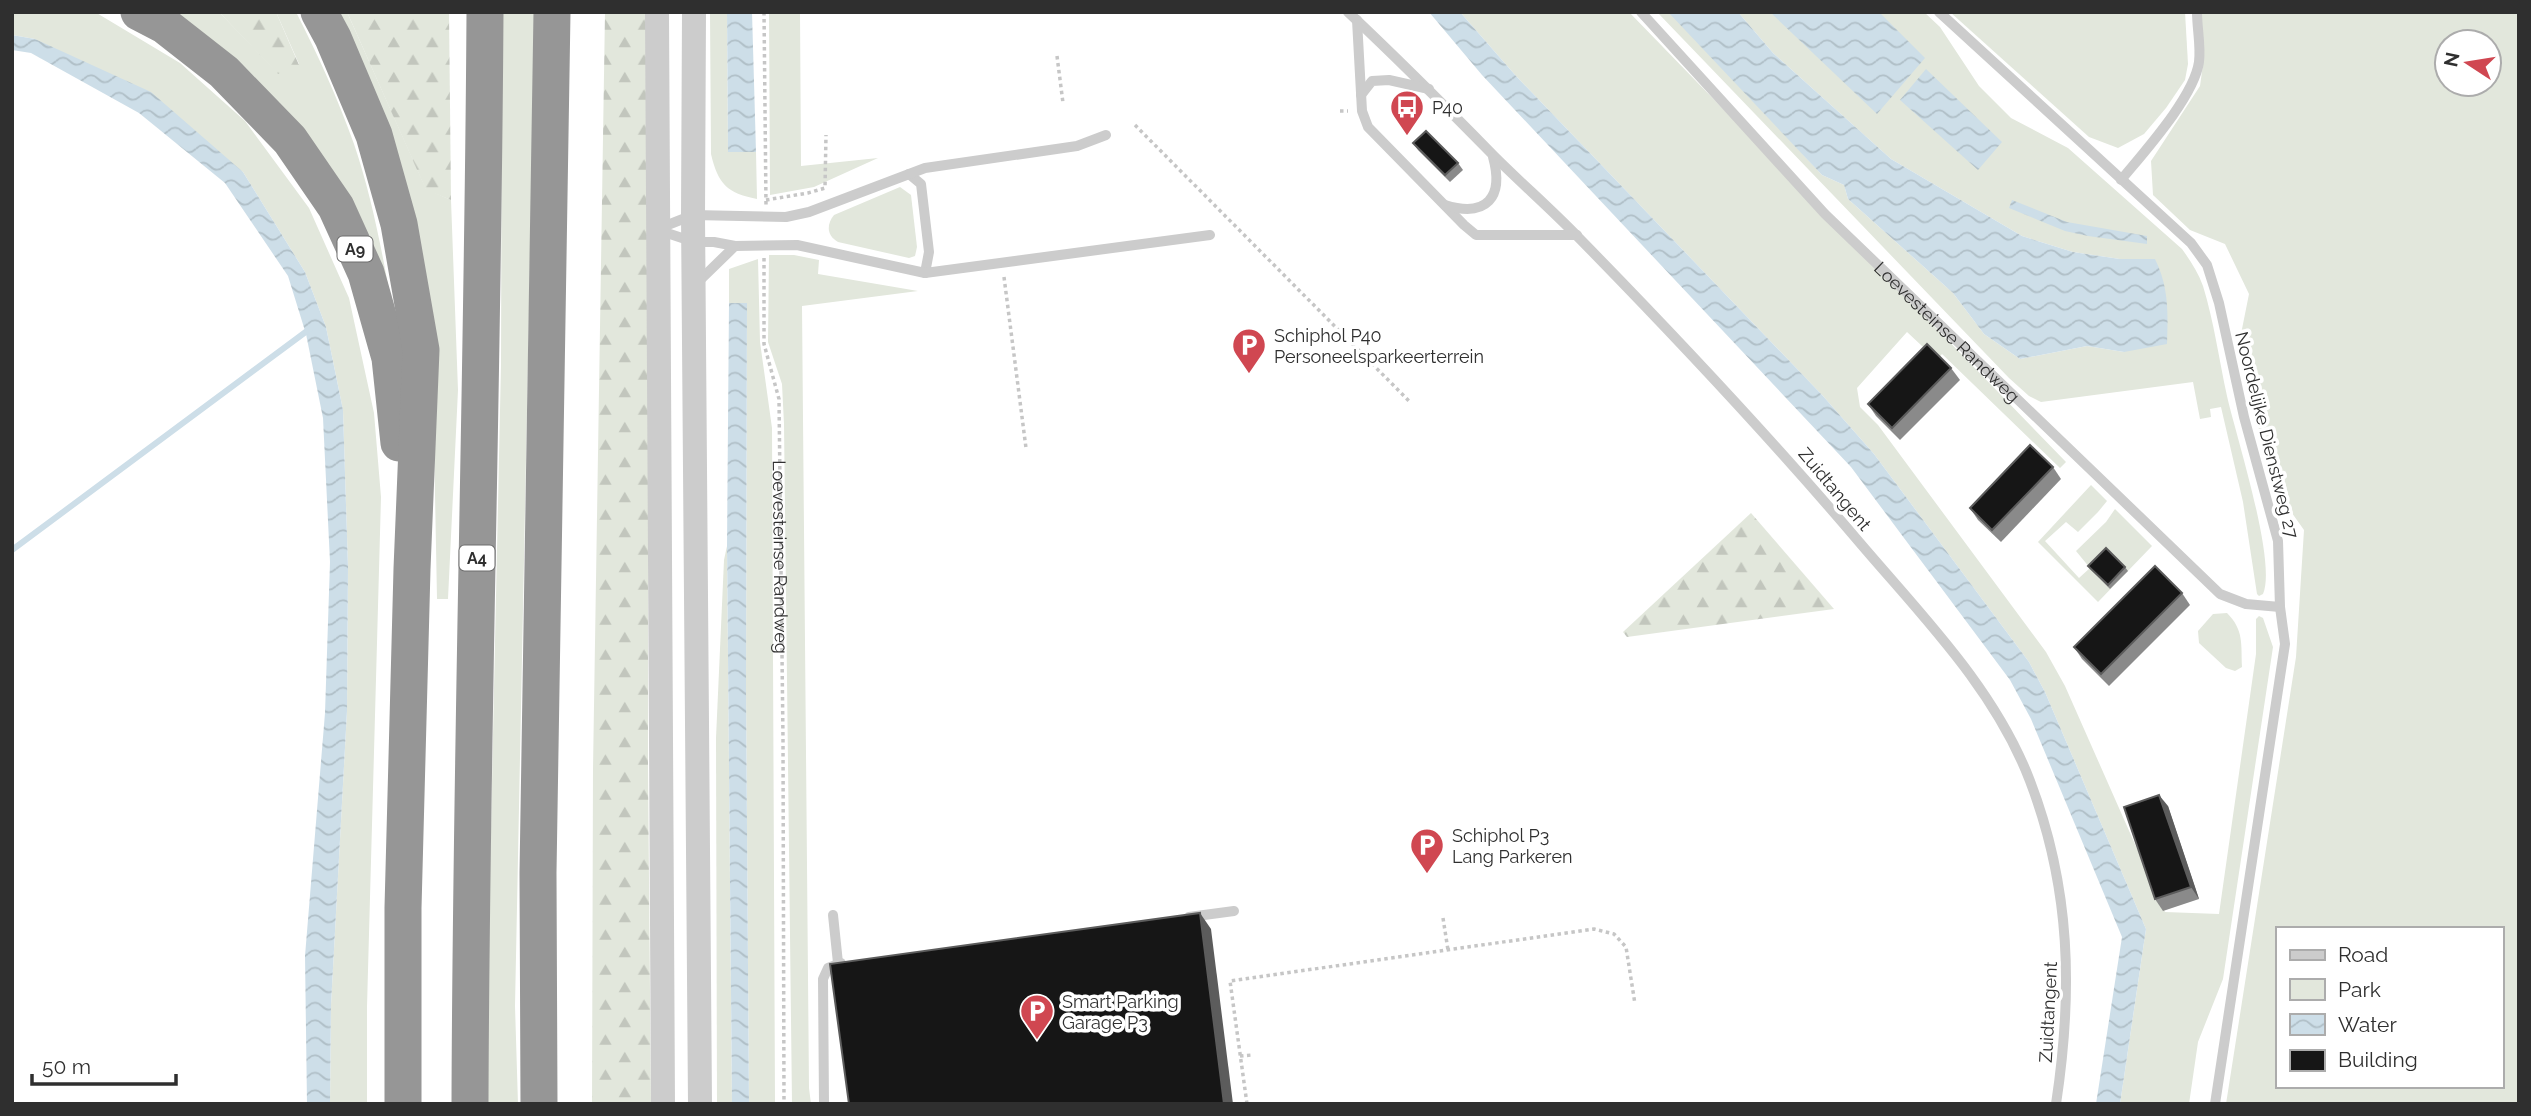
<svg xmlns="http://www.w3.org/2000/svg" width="2531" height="1116" font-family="Raleway,sans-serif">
	<defs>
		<pattern id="forest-firs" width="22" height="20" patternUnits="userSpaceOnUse" patternTransform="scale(1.75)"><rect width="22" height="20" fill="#e2e7dc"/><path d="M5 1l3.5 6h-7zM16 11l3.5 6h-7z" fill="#c2c6bd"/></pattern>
		<pattern id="water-waves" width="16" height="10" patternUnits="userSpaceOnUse" patternTransform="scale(1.75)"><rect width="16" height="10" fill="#cddee8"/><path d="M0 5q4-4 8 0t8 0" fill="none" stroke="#b0bfc7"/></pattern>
	</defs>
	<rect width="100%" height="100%" fill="#fff"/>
	<g fill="#e2e7dc" fill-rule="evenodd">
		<polygon points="12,12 95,12 180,63 245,121 309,208 349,298 374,413 381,497 367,1007 367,1104 330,1104 331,1005 347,711 348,567 343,410 326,327 305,272 243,172 35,39 12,35"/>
		<path d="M168 12H219L278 73 299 64 276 12H296C318 55 338 99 354 144 373 200 383 258 394 316L297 129 238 60Z"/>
		<polygon points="332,12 347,12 426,189 451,200 458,390 448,599 437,599 433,389"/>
		<polygon points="502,12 535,12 515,1006 518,1104 480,1104 491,829 501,364"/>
		<path d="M710 12H727L728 152H756L757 199C727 193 718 184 711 154Z"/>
		<polygon points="769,12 800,12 801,166 878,158 814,187 770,195"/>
		<polygon points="1460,12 1629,12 2066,462 2060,468 1942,354 1937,360 1907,332 1857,388 1860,407 1878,425 2046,652 2065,686 2165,912 2219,914 2256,654 2256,619 2259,616 2263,618 2273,647 2223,979 2198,1042 2189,1104 2120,1104 2146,929 2045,692 2029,662 1874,454 1823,396 1516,76"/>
		<path d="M1657 12H1672L1822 175 1844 185 1848 199 1953 293 1984 334 2020 359 2087 346 2124 352 2155 260 2120 259 2073 252 2022 236 1891 159 1773 53 1738 12H1924L1940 27 1979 86 2011 118 2068 148 2182 249C2190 260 2198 272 2203 286 2214 322 2219 359 2227 396 2236 436 2277 562 2263 594L2259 596 2257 594 2243 502 2221 407 2210 409 2211 417 2200 419 2193 382 2041 402 2029 396 2009 378Z"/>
		<polygon points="1950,12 2185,12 2188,64 2185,80 2166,108 2144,134 2118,148 2089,137"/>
		<path d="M2200 12H2519V1104H2226L2296 657 2304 530 2270 482 2240 339 2249 294 2225 244 2190 230 2153 195 2151 161 2200 86 2204 57ZM2447 42H2489V84H2447ZM2277 929H2501V1086H2277Z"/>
		<path d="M900 187 911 195 917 247 915 256 909 258 838 242C827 236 826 225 834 215Z"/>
		<polygon points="769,255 794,255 819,260 818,274 918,291 802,306 809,1088 811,1104 792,1104 784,424 782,384 768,342"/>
		<polygon points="758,259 760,342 772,428 775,1104 749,1104 746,688 747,303 729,303 729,269"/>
		<polygon points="2091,485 2107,501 2098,512 2078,532 2066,522 2045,541 2079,578 2090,568 2076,551 2106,522 2115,509 2152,546 2098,602 2038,542"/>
		<polygon points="727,546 732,1104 717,1104 716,738 724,560"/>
		<path d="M2227 613C2244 630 2241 644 2242 667L2235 671 2226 668 2199 643 2198 631 2213 614Z"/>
	</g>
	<g fill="url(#forest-firs)">
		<polygon points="219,12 276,12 299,65 278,74"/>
		<polygon points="347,12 449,12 451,200 426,190"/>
		<polygon points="605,12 648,12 648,767 651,1104 592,1104 593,769"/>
		<polygon points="1751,513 1834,609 1627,637 1623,632"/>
	</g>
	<g fill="url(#water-waves)">
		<polygon points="727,12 752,12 756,152 728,152"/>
		<polygon points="1429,12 1460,12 1516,76 1823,396 1874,454 2029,662 2045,692 2146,929 2120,1104 2096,1104 2122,937 2031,719 2010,680 1851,467 1482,75"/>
		<path d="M1668 12H1738L1773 53 1891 159 2022 236 2073 252 2120 259H2155C2169 287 2168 313 2167 344L2124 352 2087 346 2020 359 1984 334 1953 293 1848 199 1844 185 1822 175Z"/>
		<polygon points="1770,12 1879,12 1925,58 1877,114"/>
		<polygon points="12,35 35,39 151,92 243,172 305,272 326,327 343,410 348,567 347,711 331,1005 330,1104 307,1104 305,956 325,713 330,562 323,418 306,334 288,276 225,183 139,113 31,53 12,50"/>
		<polygon points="1926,69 2002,142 1978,170 1900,100"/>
		<polygon points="2012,200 2067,222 2147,236 2147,244 2088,236 2065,231 2009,208"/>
		<polygon points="729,303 747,303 746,688 749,1104 732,1104 727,546"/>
	</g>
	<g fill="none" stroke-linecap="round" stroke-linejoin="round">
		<polyline stroke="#cddee8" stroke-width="6" points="12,550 311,328"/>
		<g stroke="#c6c6c6" stroke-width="3.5" stroke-dasharray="3.5 3.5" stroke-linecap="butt">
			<polyline points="764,12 766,205"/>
			<polyline points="1057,56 1063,103"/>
			<polyline points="1340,111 1348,111"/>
			<polyline points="1135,125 1410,402"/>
			<polyline points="766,200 808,193 825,188 826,135"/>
			<path id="s1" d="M764 258V344L779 399 783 739 784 1104"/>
			<polyline points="1004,277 1026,448"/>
			<polyline points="1443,918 1448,950"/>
			<polyline points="1240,1056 1252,1055"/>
			<polyline points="1247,1104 1230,981 1594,929 1614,934 1626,947 1635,1004"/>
		</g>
		<g stroke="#ccc" stroke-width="10">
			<path d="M1348 12C1398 59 1446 107 1494 156 1522 184 1551 209 1578 237 1675 336 1770 437 1860 543 1923 617 1995 689 2030 781 2071 888 2073 992 2056 1104"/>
			<path id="s2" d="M1641 12 1825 214 2220 594 2246 604 2280 607"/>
			<polyline points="1939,12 2191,243 2207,265 2219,303 2244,417 2278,541 2280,607 2285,644 2215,1104"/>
			<polyline points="1357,20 1362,111 1368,127 1464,225 1476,235 1577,235"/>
			<polyline points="1361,95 1372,81 1389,80 1429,89"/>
			<polyline points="909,174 921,184 929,252 925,273"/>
			<path d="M2121 180C2144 152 2194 97 2199 62 2201 46 2197 28 2197 12"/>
			<path d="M1445 205C1487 218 1504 197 1493 157"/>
			<polyline points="660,228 693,215 786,217 809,212 925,168 1077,146 1106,135"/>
			<polyline points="658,230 694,242 714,242 735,246 797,245 925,273 1210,235"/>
			<polyline points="697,283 735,246"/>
			<polyline points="833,915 838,963"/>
			<polyline points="1189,917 1234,911"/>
			<polyline points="824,1104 823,979 828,968 841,963"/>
		</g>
		<g stroke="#ccc" stroke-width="24">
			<polyline points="657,12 663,1104"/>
			<polyline points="694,12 693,215 700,1104"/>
		</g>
		<g stroke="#969696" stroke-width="37">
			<polyline points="139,12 164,25 224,72 290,140 336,207 366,273 390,358 399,443"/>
			<polyline points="319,12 333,38 374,135 399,224 421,350 412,569 403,908 403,1104"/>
			<path d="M470 1104C471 740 483 376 485 12"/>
			<polyline points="539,1104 538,873 552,12"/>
		</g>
	</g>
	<g fill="#8a8a8a">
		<polygon points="1413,143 1458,163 1463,170 1450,182 1418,150"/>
		<polygon points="1951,368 1960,380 1900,440 1876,416 1868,404"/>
		<polygon points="2053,467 2061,479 2001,542 1978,520 1970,508"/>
		<polygon points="2088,566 2125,567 2128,571 2110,589"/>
		<polygon points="2182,593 2190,605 2109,686 2082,659 2074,647"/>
		<polygon points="2168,806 2199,899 2163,911 2155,899"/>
	</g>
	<g fill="#5c5c5c">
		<polygon points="2159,795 2168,806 2199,899 2191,887"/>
		<polygon points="1200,913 1211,929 1233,1104 1224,1104"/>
	</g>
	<g fill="#161616" stroke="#5c5c5c" stroke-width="2">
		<polygon points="1426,131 1458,163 1445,175 1413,143"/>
		<polygon points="1927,344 1951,368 1892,428 1868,404"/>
		<polygon points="2030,445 2053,467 1992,530 1970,508"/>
		<polygon points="2106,548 2125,567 2108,585 2088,566"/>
		<polygon points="2155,566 2182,593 2101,674 2074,647"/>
		<polygon points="2159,795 2191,887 2155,899 2124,807"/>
		<polygon points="1200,913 1224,1104 849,1104 830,964"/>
	</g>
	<defs>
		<g id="bus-pin" transform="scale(1.75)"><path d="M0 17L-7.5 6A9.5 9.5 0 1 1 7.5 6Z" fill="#d04751" stroke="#fff"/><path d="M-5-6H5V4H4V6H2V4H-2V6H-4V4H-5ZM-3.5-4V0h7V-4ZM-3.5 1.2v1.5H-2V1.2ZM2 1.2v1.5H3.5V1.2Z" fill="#fff"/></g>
		<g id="parking-pin" transform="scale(1.75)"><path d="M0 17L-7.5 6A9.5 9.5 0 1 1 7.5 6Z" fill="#d04751" stroke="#fff"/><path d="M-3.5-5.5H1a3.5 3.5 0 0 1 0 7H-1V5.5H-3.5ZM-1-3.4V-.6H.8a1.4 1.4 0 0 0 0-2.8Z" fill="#fff"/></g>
	</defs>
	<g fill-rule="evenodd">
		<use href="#bus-pin" x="1407" y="107"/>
		<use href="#parking-pin" x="1249" y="345"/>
		<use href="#parking-pin" x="1427" y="845"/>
		<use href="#parking-pin" x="1037" y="1011"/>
	</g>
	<g text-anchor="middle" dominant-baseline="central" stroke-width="7" stroke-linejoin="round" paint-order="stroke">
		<g fill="#fff" stroke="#6d6d6d" stroke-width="2">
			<rect x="337.5" y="236.5" width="35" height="25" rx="5"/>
			<rect x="459.5" y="545.5" width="35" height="25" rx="5"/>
		</g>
		<g font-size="16" font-weight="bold" fill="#2f2f2f">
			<text x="355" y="249">A9</text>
			<text x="477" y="558">A4</text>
		</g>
		<g font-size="18" fill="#2f2f2f" stroke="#fff" text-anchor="start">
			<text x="1432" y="107">P40</text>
			<text x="1274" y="335">Schiphol P40<tspan x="1274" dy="21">Personeelsparkeerterrein</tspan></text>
			<text x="1452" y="835">Schiphol P3<tspan x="1452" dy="21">Lang Parkeren</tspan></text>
			<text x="1062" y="1001">Smart Parking<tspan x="1062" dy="21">Garage P3</tspan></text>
		</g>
		<g font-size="18" fill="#2f2f2f" stroke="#fff">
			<text stroke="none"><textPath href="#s2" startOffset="443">Loevesteinse Randweg</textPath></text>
			<text transform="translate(2267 435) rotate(76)">Noordelijke Dienstweg 27</text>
			<text transform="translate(1835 489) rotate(50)">Zuidtangent</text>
			<text stroke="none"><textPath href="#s1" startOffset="301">Loevesteinse Randweg</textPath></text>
			<text transform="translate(2048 1012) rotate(-87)">Zuidtangent</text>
		</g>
	</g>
	<rect width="2531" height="1116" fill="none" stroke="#2f2f2f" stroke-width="28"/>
	<rect x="2276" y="927" width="228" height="161" fill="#ffffff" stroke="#acacac" stroke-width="2"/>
	<rect x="2290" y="950" width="35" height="10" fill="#cccccc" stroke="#acacac" stroke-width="2"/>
	<text x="2338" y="962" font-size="21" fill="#2f2f2f">Road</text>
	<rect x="2290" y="979" width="35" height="21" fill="#e2e7dc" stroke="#acacac" stroke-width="2"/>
	<text x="2338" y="997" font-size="21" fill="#2f2f2f">Park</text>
	<rect x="2290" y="1014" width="35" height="21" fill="url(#water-waves)" stroke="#acacac" stroke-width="2"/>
	<text x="2338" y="1032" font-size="21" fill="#2f2f2f">Water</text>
	<rect x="2290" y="1050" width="35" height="21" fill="#161616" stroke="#acacac" stroke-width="2"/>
	<text x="2338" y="1067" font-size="21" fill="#2f2f2f">Building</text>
	<g transform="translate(2468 63) rotate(282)"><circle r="33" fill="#ffffff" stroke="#acacac" stroke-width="2"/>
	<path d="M0-5L12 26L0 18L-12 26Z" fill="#d04751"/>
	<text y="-10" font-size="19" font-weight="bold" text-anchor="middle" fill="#2f2f2f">N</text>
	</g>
	<path d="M32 1074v10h144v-10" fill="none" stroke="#2f2f2f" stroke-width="3.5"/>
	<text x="42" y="1074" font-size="21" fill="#2f2f2f" stroke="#ffffff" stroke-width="5" paint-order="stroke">50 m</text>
</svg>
